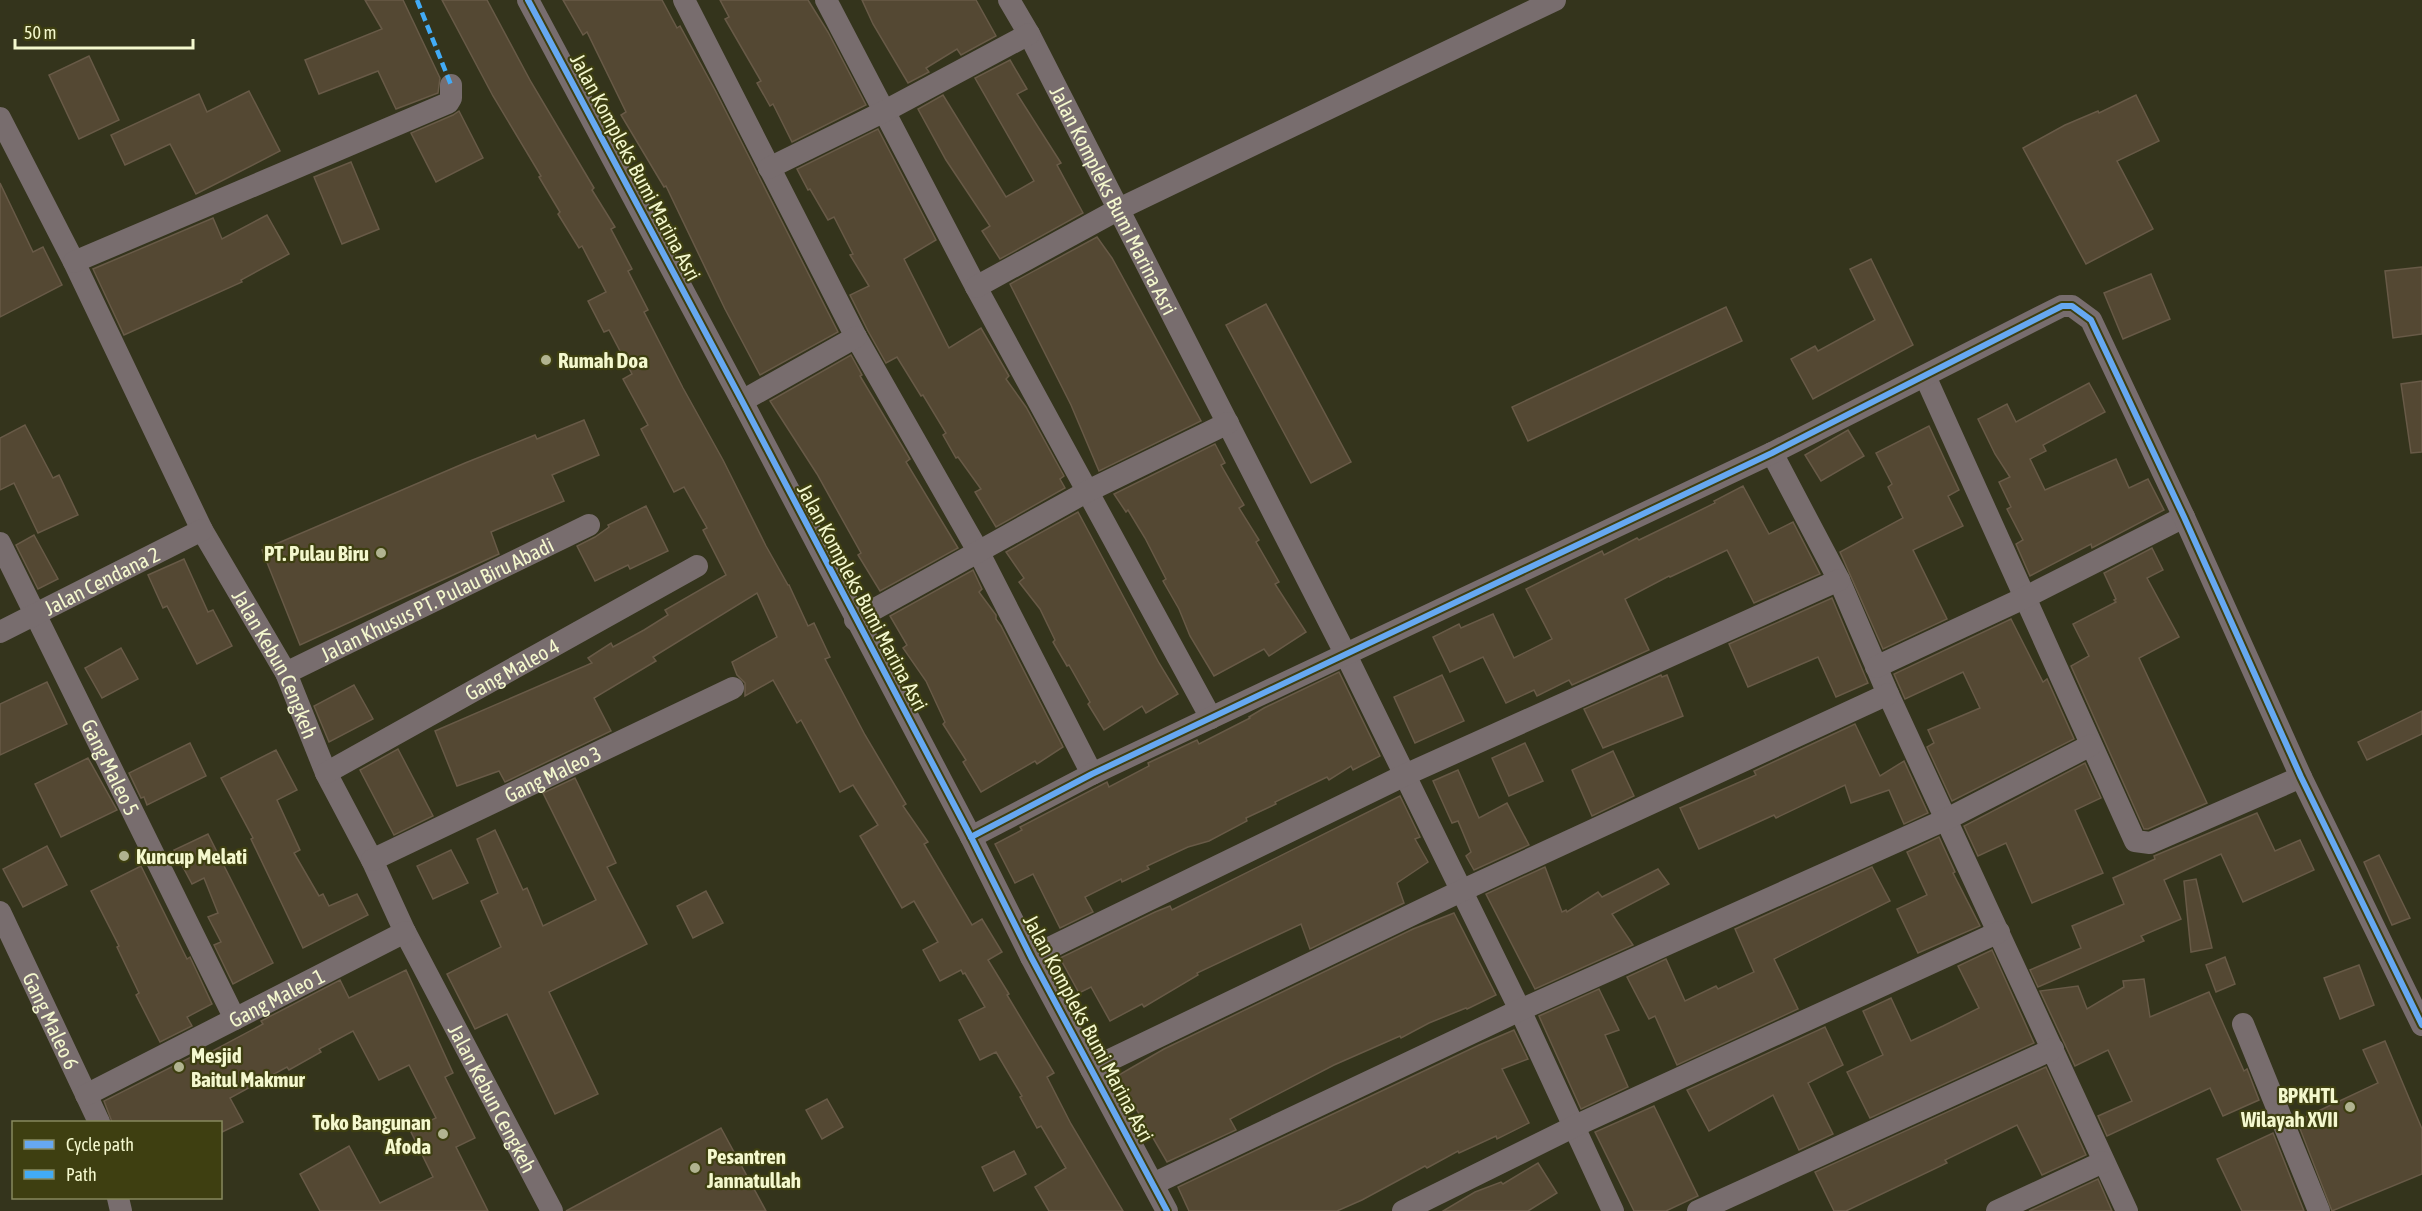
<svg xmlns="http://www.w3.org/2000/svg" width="2422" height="1211" font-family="'Asap Condensed',sans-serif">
	<rect width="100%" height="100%" fill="#34341c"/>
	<g fill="#544833" stroke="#685a47" stroke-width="1.5">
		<polygon points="365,0 403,0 440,78 438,93 396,109 378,71 319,94 305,60 382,29"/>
		<polygon points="442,0 487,0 531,82 594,188 592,190 615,227 611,229 632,269 628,271 648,310 644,312 683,388 723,460 766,546 788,585 789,585 808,626 814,623 830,657 825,659 865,735 906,804 903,806 928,842 924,844 972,925 982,919 1002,952 988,960 1009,994 1007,995 1054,1073 1047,1077 1071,1124 1123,1211 1049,1211 1035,1187 1066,1168 1041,1126 1037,1128 1020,1097 1022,1096 996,1052 980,1060 959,1020 985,1007 965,973 963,974 961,970 940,981 923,950 938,942 914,901 902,908 860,836 878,825 853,785 840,792 801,720 797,723 773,680 745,696 745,683 737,675 732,662 777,637 757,593 653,657 656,661 594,698 611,731 505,782 499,771 457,786 435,731 592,663 588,658 611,643 613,647 644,630 668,615 665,610 726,575 703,530 707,528 684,487 674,492 641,429 648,425 623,379 632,374 609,330 604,332 588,301 606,292 582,246 579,248 558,214 560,212 539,177 541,176 493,96"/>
		<polygon points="563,0 662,0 677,28 680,26 715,90 838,332 760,375 725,309 666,186 664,187 621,115 626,112 587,32 583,35"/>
		<polygon points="720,0 808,0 828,32 866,105 792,142 773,104 770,106 757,83 761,81 725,19 729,17"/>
		<polygon points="862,0 976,0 996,36 961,55 957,49 926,68 929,72 908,83 873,24"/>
		<polygon points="89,56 119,120 79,139 49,75"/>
		<polygon points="1010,60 1027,89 1017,94 1061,163 1057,165 1083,213 1000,259 982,231 990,226 946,160 918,109 943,95 1006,197 1034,181 975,78"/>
		<polygon points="249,91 280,151 196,194 170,144 125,165 111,135 199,94 207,112"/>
		<polygon points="2136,95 2159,141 2117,161 2153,229 2086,264 2023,148 2065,125 2098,111 2099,113"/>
		<polygon points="459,111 483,158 436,182 411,133 453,115"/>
		<polygon points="878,129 936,240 904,259 949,348 981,328 1009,376 1006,379 1026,407 1064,476 1060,479 1065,488 996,527 975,492 981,489 958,457 956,458 943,435 946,433 923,395 921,396 897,357 886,363 868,331 850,295 869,286 850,255 853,254 834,217 828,220 810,189 808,190 797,169"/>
		<polygon points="351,162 379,229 342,244 314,177"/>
		<polygon points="0,183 33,252 43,247 62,285 0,317"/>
		<polygon points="267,215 289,254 241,280 242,282 124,335 93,269 213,218 222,239"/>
		<polygon points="1097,237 1112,258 1201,421 1099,471 1071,405 1010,284"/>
		<polygon points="1871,259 1913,345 1813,399 1791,359 1815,346 1818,351 1875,320 1850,269"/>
		<polygon points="2422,267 2422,334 2393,338 2385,271"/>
		<polygon points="2151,274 2170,319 2123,339 2104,293"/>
		<polygon points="1266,304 1351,462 1311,483 1226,325"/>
		<polygon points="1726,307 1742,341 1528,441 1512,407"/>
		<polygon points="851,355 862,375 860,376 910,459 906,462 958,548 880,591 858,555 861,553 817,474 770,401"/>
		<polygon points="2422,381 2422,452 2411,453 2401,384"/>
		<polygon points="2089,383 2105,412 2043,445 2046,451 2030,459 2045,490 2116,459 2129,488 2148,479 2164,510 2092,548 2091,544 2030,576 2016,544 2023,540 2007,509 2011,507 1999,482 2010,477 1995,454 1978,419 2007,404 2016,422"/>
		<polygon points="584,420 599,455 552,475 564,501 491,532 499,554 300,645 262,550 465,463 535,435 537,439"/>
		<polygon points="25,425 53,478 59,475 78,515 38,533 14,483 0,490 0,438"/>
		<polygon points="1929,426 1959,490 1948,496 1963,526 1913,550 1947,619 1883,649 1840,552 1903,518 1888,487 1892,484 1876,453"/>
		<polygon points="1848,430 1864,456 1821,481 1805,455"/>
		<polygon points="1215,444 1225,463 1221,465 1244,505 1239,508 1259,540 1256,542 1279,582 1275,584 1306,632 1269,656 1264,649 1214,676 1190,636 1179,609 1163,581 1166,579 1145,538 1128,510 1126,512 1114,494"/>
		<polygon points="1743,486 1769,534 1793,522 1820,574 1754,603 1727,550 1670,577 1669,576 1625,599 1649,650 1572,685 1569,680 1537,696 1534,690 1506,703 1483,657 1450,672 1433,637 1459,624 1461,628 1493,614 1514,658 1552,639 1526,589 1602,551 1604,555 1637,538 1639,540 1715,503 1714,501"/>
		<polygon points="646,506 668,551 630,569 628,565 595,581 577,546 595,537 609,527 608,525"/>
		<polygon points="1078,512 1159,663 1178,694 1146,713 1142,706 1104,730 1088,704 1090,702 1069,665 1067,666 1053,642 1055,640 1040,609 1019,582 1024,578 1006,552"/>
		<polygon points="34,535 58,579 38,589 16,545"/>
		<polygon points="2152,548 2163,570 2147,578 2179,637 2139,658 2207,803 2148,829 2144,829 2071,666 2089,656 2073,624 2116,602 2114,600 2116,599 2104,573"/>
		<polygon points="184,559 208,612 213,610 232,646 197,664 167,606 163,608 148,575"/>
		<polygon points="973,570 982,589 979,592 996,615 996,619 1001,626 1063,747 1037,764 1035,761 981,792 963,762 966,760 943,724 945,722 926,681 903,648 907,645 890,616"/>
		<polygon points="1832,598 1868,683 1836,697 1818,657 1748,687 1729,644"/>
		<polygon points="2011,619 2043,682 2047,679 2074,739 1952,801 1927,747 1934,743 1928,730 1980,708 1963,672 1905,699 1894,674"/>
		<polygon points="121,648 138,679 102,698 85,668"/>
		<polygon points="1339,672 1380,756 1353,770 1351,766 1329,780 1327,777 1275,802 1276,804 1246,818 1247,821 1209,841 1188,847 1147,866 1149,869 1122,882 1121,879 1085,897 1093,912 1060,928 1033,874 1015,883 995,844 1022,830 1020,827 1107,782 1109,787 1149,766 1148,763 1197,740 1199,744 1250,718 1249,717 1264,708"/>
		<polygon points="1442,675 1464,721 1415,743 1394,697"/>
		<polygon points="1661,675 1662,677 1667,675 1683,716 1603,748 1584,709"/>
		<polygon points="47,682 67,724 0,755 0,704"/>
		<polygon points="354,685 373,719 329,742 314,706"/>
		<polygon points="2422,711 2422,734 2367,760 2358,742"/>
		<polygon points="1855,724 1880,776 1904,761 1928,813 1904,824 1889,790 1851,803 1845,785 1776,818 1774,815 1699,849 1680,808 1756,775 1754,771"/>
		<polygon points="190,743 206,776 147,805 144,797 141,798 129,773"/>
		<polygon points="1525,743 1543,781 1509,796 1492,758"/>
		<polygon points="398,749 433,816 394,835 360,770"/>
		<polygon points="276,750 297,790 277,800 300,850 294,853 319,896 323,894 329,906 357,894 368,915 303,948 251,839 253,838 221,778"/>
		<polygon points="1613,751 1634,796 1592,816 1572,770"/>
		<polygon points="88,758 117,810 61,837 35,784"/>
		<polygon points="2085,763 2101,798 2075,810 2103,873 2032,903 2006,843 1978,856 1964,826"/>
		<polygon points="1458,770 1479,818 1507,803 1529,845 1474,870 1466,856 1471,852 1458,821 1452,823 1433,781"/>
		<polygon points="575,778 616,863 607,867 647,944 549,992 598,1094 555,1114 507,1014 475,1029 447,974 501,947 481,901 498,893 477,839 495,830 523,890 527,888 543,926 596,900 543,793"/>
		<polygon points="1400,796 1420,837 1415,839 1428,862 1397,883 1404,903 1310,949 1301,924 1197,973 1198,975 1144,1007 1142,1004 1110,1021 1091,987 1079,993 1060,958 1155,912 1170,906 1172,910"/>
		<polygon points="2257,813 2275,851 2300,840 2314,870 2243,902 2221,854 2164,880 2181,919 2141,936 2144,941 2038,987 2030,970 2081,948 2072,926 2124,904 2113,878 2155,859 2154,856"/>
		<polygon points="208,834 273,963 233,984 214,945 221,942 208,917 218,913 204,878 192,884 174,850"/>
		<polygon points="1939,837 1955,872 1953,873 1980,926 1918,953 1897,909 1927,895 1907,852"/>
		<polygon points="47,846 67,885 23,907 3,869"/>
		<polygon points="451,850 468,883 433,899 417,866"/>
		<polygon points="2379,855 2410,918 2392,925 2364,862"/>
		<polygon points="141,866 187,959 190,957 212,1004 187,1017 192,1026 160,1042 136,995 139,993 117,947 119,946 91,891"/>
		<polygon points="1545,867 1562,912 1566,910 1567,912 1598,892 1602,897 1658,869 1669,884 1612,914 1633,945 1535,989 1486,894"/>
		<polygon points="1872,867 1890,901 1774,959 1798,1009 1677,1065 1655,1016 1649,1019 1627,977 1666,959 1685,1001 1716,986 1718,989 1754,972 1735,929"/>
		<polygon points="2196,879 2212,948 2191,952 2184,881"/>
		<polygon points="706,891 723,923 693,938 677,906"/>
		<polygon points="1454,913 1496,995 1467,1009 1466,1008 1429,1023 1401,1038 1400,1036 1334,1065 1230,1119 1236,1130 1167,1162 1117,1076 1164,1049 1413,929"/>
		<polygon points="1992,950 2034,1043 1870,1118 1847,1072 1883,1055 1863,1011 1891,998 1911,1041 1943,1026 1979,1008 1958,966"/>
		<polygon points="2225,957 2235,984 2216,992 2206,965"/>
		<polygon points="2359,965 2374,1005 2340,1019 2324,978"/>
		<polygon points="406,970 453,1073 445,1077 475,1138 456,1147 488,1211 320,1211 300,1174 349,1146 380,1203 433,1177 410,1130 436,1118 409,1065 379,1080 353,1031 319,1049 321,1052 289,1070 287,1067 230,1098 243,1122 220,1133 220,1122 112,1122 104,1101 205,1050 207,1054 263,1024 261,1021 340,980 349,998"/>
		<polygon points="2144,979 2150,1017 2209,992 2244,1071 2247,1069 2259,1100 2223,1116 2210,1088 2107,1136 2098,1116 2132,1101 2108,1050 2075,1066 2040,991 2078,986 2087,1009 2124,987 2123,981"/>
		<polygon points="1599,989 1619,1030 1605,1035 1628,1087 1581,1109 1539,1016"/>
		<polygon points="1825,1027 1843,1065 1808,1083 1833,1134 1799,1150 1773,1095 1709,1131 1687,1090"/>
		<polygon points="1514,1030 1528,1059 1502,1069 1529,1123 1497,1139 1496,1136 1459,1153 1458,1151 1427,1168 1425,1166 1362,1200 1337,1211 1189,1211 1178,1187 1479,1045"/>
		<polygon points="2385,1041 2422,1129 2422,1174 2332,1211 2297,1121 2378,1083 2363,1050"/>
		<polygon points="2046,1067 2086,1155 2042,1175 2017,1125 1945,1160 1947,1163 1846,1211 1834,1211 1815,1172"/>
		<polygon points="827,1099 843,1127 822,1139 806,1110"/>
		<polygon points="1654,1106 1698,1196 1666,1211 1634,1211 1595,1132"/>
		<polygon points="721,1128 766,1211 566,1211"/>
		<polygon points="2273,1133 2304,1211 2242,1211 2217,1159"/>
		<polygon points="1014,1151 1026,1174 994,1191 982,1167"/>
		<polygon points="1538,1163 1557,1193 1528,1211 1443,1211 1475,1192 1501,1182 1503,1184"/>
		<polygon points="2098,1179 2112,1211 2029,1211"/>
	</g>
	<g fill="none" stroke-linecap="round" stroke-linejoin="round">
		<g stroke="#786d6e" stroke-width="22">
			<polyline points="528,0 742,401 971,837 1031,957 1167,1211"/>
			<polyline points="684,0 856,337 978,551 1092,774"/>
			<polyline points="826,0 976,287 1211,718"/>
			<path id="s1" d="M1009 0 1029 34 1346 655 1520 1010 1613 1211"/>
			<path id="s2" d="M0 118 74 262 202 530 286 673 326 773 372 860 405 932 552 1211"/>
			<polyline points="769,168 885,111 1029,34"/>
			<polyline points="74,262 448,103 451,98 451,85"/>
			<polyline points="976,287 1119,209 1555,0"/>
			<polyline points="1925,376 2135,841 2150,843 2301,777"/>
			<polyline points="742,401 856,337"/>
			<polyline points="1772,453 1839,580 1888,694 2127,1211"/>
			<path id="s3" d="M0 543 235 1019"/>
			<polyline points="855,620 1088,491 1228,423"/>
			<path id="s4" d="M0 632 202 530"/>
			<polyline points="1876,667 2024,598 2184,517"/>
			<path id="s5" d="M286 673 589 525"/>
			<path id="s6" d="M326 773 697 566"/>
			<polyline points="971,837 1092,774 1772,453 2062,306 2072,306 2091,320 2184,517 2301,777 2422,1025"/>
			<path id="s7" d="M372 860 733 688"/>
			<path id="s8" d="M0 912 99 1122"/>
			<polyline points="1031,957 1405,775 1839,580"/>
			<polyline points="2243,1024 2319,1211"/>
			<polyline points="1091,1069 1461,891 1888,694"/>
			<path id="s9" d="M86 1095 405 932"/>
			<polyline points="1153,1184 1520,1010 1947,819 2091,745"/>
			<polyline points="118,1198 121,1211"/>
			<polyline points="1403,1211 1575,1126 1999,932"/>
			<polyline points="1698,1211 2053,1049"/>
			<polyline points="1997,1211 2103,1162"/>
		</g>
		<polyline stroke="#42abf6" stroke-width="4.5" stroke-dasharray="9 4.5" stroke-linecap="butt" points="417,0 451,85"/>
		<g stroke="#3e3f11" stroke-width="10">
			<g id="cycleway">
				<polyline points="528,0 742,401 971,837 1031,957 1167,1211"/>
				<polyline points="971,837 1092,774 1772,453 2062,306 2072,306 2091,320 2184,517 2301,777 2422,1025"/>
			</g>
		</g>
		<use href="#cycleway" stroke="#66a8f1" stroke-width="6"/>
	</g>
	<g fill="#b1b390" stroke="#3e3f11" stroke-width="2">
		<circle cx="546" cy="360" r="6"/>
		<circle cx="381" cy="553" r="6"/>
		<circle cx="124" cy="856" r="6"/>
		<circle cx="179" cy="1067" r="6"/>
		<circle cx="2350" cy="1107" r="6"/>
		<circle cx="443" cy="1134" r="6"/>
		<circle cx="695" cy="1168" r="6"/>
	</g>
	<g text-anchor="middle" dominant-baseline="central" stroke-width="4.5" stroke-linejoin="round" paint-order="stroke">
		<g font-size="21" fill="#f4f8ce" stroke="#3e3f11">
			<text transform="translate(636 167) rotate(62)">Jalan Kompleks Bumi Marina Asri</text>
			<text stroke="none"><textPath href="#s1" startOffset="226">Jalan Kompleks Bumi Marina Asri</textPath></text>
			<text stroke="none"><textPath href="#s4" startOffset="114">Jalan Cendana 2</textPath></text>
			<text transform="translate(863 597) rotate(62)">Jalan Kompleks Bumi Marina Asri</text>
			<text stroke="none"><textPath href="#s5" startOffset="168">Jalan Khusus PT. Pulau Biru Abadi</textPath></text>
			<text stroke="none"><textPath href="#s2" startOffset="612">Jalan Kebun Cengkeh</textPath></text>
			<text stroke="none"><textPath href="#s6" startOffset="213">Gang Maleo 4</textPath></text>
			<text stroke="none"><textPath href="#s3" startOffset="250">Gang Maleo 5</textPath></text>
			<text stroke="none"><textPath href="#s7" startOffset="200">Gang Maleo 3</textPath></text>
			<text stroke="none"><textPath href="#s9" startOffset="214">Gang Maleo 1</textPath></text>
			<text stroke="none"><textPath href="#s8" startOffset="120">Gang Maleo 6</textPath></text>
			<text transform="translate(1089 1028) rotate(62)">Jalan Kompleks Bumi Marina Asri</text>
			<text stroke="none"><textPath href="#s2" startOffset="1098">Jalan Kebun Cengkeh</textPath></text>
		</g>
		<g font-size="21" font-weight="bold" fill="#f4f8ce" stroke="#3e3f11" text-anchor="start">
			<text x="558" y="360">Rumah Doa</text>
			<text x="369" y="553" text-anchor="end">PT. Pulau Biru</text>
			<text x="136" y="856">Kuncup Melati</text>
			<text x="191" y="1055">Mesjid<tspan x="191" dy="24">Baitul Makmur</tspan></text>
			<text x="2338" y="1095" text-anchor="end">BPKHTL<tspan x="2338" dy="24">Wilayah XVII</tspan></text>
			<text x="431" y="1122" text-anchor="end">Toko Bangunan<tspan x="431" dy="24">Afoda</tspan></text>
			<text x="707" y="1156">Pesantren<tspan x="707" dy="24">Jannatullah</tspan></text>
		</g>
	</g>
	<rect x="12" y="1121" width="210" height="78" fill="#3e3f11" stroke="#87895d" stroke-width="1.5"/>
	<rect x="24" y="1140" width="30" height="9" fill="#66a8f1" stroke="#87895d" stroke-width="1.5"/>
	<text x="66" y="1151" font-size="18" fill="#f4f8ce">Cycle path</text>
	<rect x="24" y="1170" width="30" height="9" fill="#42abf6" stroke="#87895d" stroke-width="1.5"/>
	<text x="66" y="1181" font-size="18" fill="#f4f8ce">Path</text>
	<path d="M15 39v9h178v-9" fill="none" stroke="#f4f8ce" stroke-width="3"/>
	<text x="24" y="39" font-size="18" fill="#f4f8ce" stroke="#3e3f11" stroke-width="4.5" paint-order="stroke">50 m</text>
</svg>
